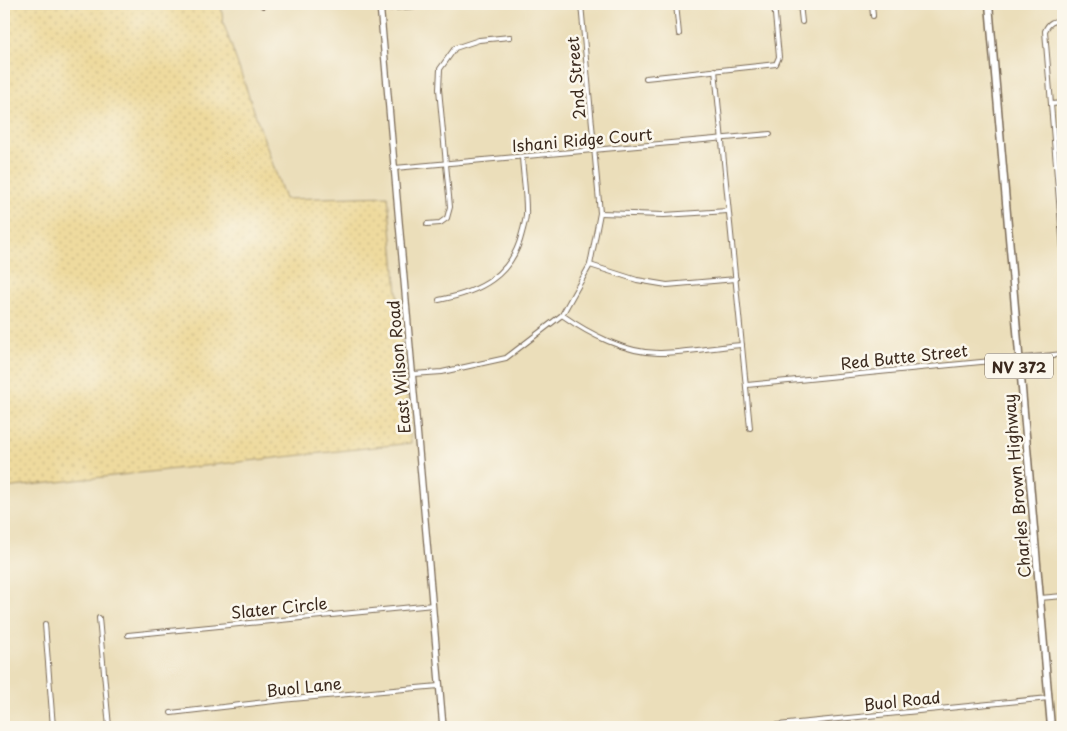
<svg xmlns="http://www.w3.org/2000/svg" width="1067" height="731" font-family="'Playpen Sans',sans-serif">
	<defs>
		<pattern id="sand-dots" width="8" height="8" patternUnits="userSpaceOnUse" patternTransform="scale(1.25)"><rect width="8" height="8" fill="#eeda9e"/><path d="M2 2h.1M6 6h.1" fill="none" stroke="#cdbb88" stroke-width="1.8" stroke-linecap="round"/></pattern>
	</defs>
	<rect width="100%" height="100%" fill="#fbf7ec"/>
	<filter id="ink" filterUnits="userSpaceOnUse"><feTurbulence type="fractalNoise" baseFrequency=".02" numOctaves="2"/><feDisplacementMap in="SourceGraphic" scale="10" xChannelSelector="R" yChannelSelector="G"/><feConvolveMatrix kernelMatrix="1 2 1 2 8 2 1 2 1" color-interpolation-filters="sRGB"/></filter>
	<filter id="wash" filterUnits="userSpaceOnUse"><feTurbulence type="fractalNoise" baseFrequency=".0096" numOctaves="4" result="noise"/><feDisplacementMap in="SourceGraphic" scale="20" xChannelSelector="R" yChannelSelector="G"/><feGaussianBlur stdDeviation="1.12" result="paint"/><feColorMatrix in="noise" values="0 0 0 0 0 0 0 0 0 0 0 0 0 0 0 0 0 1.4 0 .05"/><feComposite in="paint" operator="in"/></filter>
	<g filter="url(#wash)">
		<rect width="100%" height="100%" fill="#ebdeba"/>
		<polygon fill="url(#sand-dots)" stroke="#94825e" points="4,4 221,4 223,22 285,199 388,196 411,443 4,488"/>
	</g>
	<g filter="url(#ink)">
		<g fill="none" stroke-linecap="round" stroke-linejoin="round">
			<g stroke="#796955" stroke-width="6">
				<g id="street">
					<polyline points="263,4 263,6"/>
					<polyline points="676,4 679,34"/>
					<polyline points="800,4 802,22"/>
					<polyline points="872,4 873,16"/>
					<polyline points="381,9 441,4"/>
					<path d="M1063 20C1053 21 1049 22 1045 31L1063 250"/>
					<polyline points="715,70 750,428"/>
					<polyline points="646,78 776,64 779,57 774,4"/>
					<polyline points="1051,104 1063,103"/>
					<polyline points="395,168 770,134"/>
					<polyline points="600,213 664,215 728,211"/>
					<polyline points="427,224 440,223 447,218 450,207 439,89 440,69 455,48 479,40 510,37"/>
					<polyline points="590,265 637,280 667,285 736,279"/>
					<path d="M439 300C480 292 512 276 522 233 524 225 527 217 526 210 526 192 523 174 522 157"/>
					<path d="M562 315C589 334 627 354 661 353 688 352 715 347 742 345"/>
					<polyline points="413,374 442,372 506,358 562,315 590,265 600,213 581,4"/>
					<polyline points="747,385 1063,354"/>
					<polyline points="1040,598 1063,596"/>
					<polyline points="99,618 109,727"/>
					<polyline points="45,624 53,727"/>
					<polyline points="128,635 433,605"/>
					<polyline points="171,713 292,699 439,686"/>
					<polyline points="758,727 1049,698"/>
				</g>
			</g>
			<g stroke="#796955" stroke-width="8">
				<polyline id="secondary" points="380,4 443,727"/>
			</g>
			<g stroke="#796955" stroke-width="9">
				<polyline id="primary" points="989,4 1051,727"/>
			</g>
			<use href="#street" stroke="#fff" stroke-width="4"/>
			<use href="#secondary" stroke="#fff" stroke-width="5.5"/>
			<use href="#primary" stroke="#fff" stroke-width="6"/>
		</g>
	</g>
	<g text-anchor="middle" dominant-baseline="central" stroke-width="5" stroke-linejoin="round" paint-order="stroke">
		<rect fill="#fbf7ec" stroke="#75685c" stroke-width="1" x="985" y="353.5" width="68" height="25" rx="4"/>
		<g font-size="15" font-weight="bold" fill="#3b2a1e">
			<text x="1019" y="366">NV 372</text>
		</g>
		<g font-size="16" fill="#3b2a1e" stroke="#fbf7ec">
			<text transform="translate(575 78) rotate(-95)">2nd Street</text>
			<text transform="translate(582 139) rotate(-5)">Ishani Ridge Court</text>
			<text transform="translate(904 356) rotate(-6)">Red Butte Street</text>
			<text transform="translate(398 367) rotate(-95)">East Wilson Road</text>
			<text transform="translate(1016 486) rotate(-95)">Charles Brown Highway</text>
			<text transform="translate(279 607) rotate(-6)">Slater Circle</text>
			<text transform="translate(304 686) rotate(-6)">Buol Lane</text>
			<text transform="translate(902 700) rotate(-6)">Buol Road</text>
		</g>
	</g>
	<rect width="1067" height="731" fill="none" stroke="#fbf7ec" stroke-width="20"/>
</svg>
